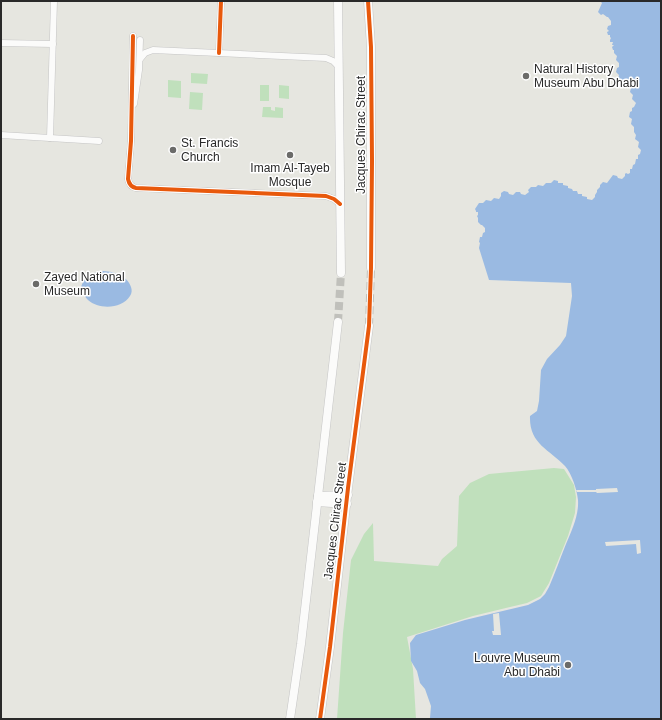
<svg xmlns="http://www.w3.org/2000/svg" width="662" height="720" font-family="Helvetica,sans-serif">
	<rect width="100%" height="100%" fill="#e6e6e0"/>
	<g fill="#c0e0bc">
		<polygon points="191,73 208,74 207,84 191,83"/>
		<polygon points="168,80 181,81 181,98 168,97"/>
		<rect x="260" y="85" width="9" height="16"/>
		<polygon points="279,85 289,86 289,99 279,98"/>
		<polygon points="190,92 203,93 202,110 189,109"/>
		<polygon points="263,107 271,107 271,110 275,111 275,107 283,108 283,118 262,117"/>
		<polygon points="554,468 564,469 574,485 576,497 575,513 568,536 549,583 541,596 527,603 473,616 407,637 413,669 416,719 337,719 343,633 351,560 364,534 373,523 374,561 438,566 442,559 457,546 459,496 470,483 489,474"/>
	</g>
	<g fill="#9abae2">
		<path d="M600 1H661V719H429L430 718 431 706 425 689 420 683 417 671 411 661 410 643 416 635 465 620 528 605 540 599 545 594 549 587C555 573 560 559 566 544 572 530 579 515 578 500 577 490 572 474 565 466 549 449 529 444 530 416L537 411 539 401 541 370 547 359 560 345 566 336 572 296 571 283 489 280 479 248 480 243 479 242 480 237H482L483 233 485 232V228L482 225H481L478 222V218L477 216 478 215V212H476V211L475 209 479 203H483L486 200 491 201 494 198 499 199 501 196V193L504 191 508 192 509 194 513 195 516 192H520L521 194 525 195 529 192 528 190 531 187H536L538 185 543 186 546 183H551L554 180 558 181V183H563V185L568 186V188L572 189 573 191H577L578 194H582V196L587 197V199L592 200 595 197V195L597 192V190L600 187V185L603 182 607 183 613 175 617 176 618 178 622 179 625 176V174L626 173 628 174 630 173V169H632L633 165 635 164 636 159H638V155L640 154 641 150 638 147 639 142 635 139 636 135 634 132V127L631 124 632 119 629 117 630 112 632 111V108L634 107 636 103 632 99 633 95 630 92 631 88 628 84 626 85 623 82H621L618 78 619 75 616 72 617 68 619 67V63L616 60 617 56 614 53V50H613L612 47 614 45H612L613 42H610V40L611 38 610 37V35H608L607 32 609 31 607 29 608 26 611 25V21L608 17H607L603 14 601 15 598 12 602 3Z"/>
		<path d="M101 271C113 271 127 275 131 287 132 290 132 293 130 296 122 309 99 310 88 300 84 296 83 292 81 287 85 276 90 274 101 271Z"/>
	</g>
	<g fill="#e6e6e0">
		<polygon points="617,488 618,492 597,493 596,492 577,492 576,490 596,490 596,489"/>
		<polygon points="640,540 641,553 637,554 636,544 606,546 605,542"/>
		<polygon points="499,613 501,635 493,635 492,631 494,631 493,614"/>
	</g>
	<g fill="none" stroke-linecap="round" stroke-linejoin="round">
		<g stroke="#c0c0bb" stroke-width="8" stroke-dasharray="8 4" stroke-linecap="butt">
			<polyline points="338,322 341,273"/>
			<polyline points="369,326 371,268"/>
		</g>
		<g stroke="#c5c5c5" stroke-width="7">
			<g id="minor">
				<path d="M133 36 131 141 128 179C129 184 131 187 136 188L326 196 334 199 340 204"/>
				<polyline points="1,43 53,44"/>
				<polyline points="219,53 221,1"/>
				<polyline points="140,59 145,53 153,50 326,58 333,61 338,66"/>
				<polyline points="134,104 139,70 140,40"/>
				<polyline points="1,135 99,141"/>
				<polyline points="50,138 54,1"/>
			</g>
		</g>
		<g stroke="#c5c5c5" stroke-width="9">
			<g id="tertiary">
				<polyline points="338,1 341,273"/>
				<polyline points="368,1 371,47 371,268"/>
				<polyline points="318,496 348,495"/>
				<polyline points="317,502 347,504"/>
				<polyline points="290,719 301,644 338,322"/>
				<polyline points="320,719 330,647 348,488 369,326"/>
			</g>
		</g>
		<use href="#minor" stroke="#fbfbfa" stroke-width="6"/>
		<use href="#tertiary" stroke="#fbfbfa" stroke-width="8"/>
		<g stroke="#fff" stroke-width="6">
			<g id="cycleway">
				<path d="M133 36 131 141 128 179C129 184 131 187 136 188L326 196 334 199 340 204"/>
				<polyline points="219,53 221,1"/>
				<polyline points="320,719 330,647 348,488 369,326 371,268 372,161 371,47 368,1"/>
			</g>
		</g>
		<use href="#cycleway" stroke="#e8590c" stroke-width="4"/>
	</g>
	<g fill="#6b6b69" stroke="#fff" stroke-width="1.5">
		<circle cx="526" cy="76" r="4"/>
		<circle cx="173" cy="150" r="4"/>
		<circle cx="290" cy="155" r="4"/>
		<circle cx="36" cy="284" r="4"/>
		<circle cx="568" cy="665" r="4"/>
	</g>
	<g text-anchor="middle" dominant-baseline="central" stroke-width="3" stroke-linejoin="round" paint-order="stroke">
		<g font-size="12" fill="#292929" stroke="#fff" text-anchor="start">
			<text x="534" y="69">Natural History<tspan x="534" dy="14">Museum Abu Dhabi</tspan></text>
			<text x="181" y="143">St. Francis<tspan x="181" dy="14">Church</tspan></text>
			<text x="290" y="168" text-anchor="middle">Imam Al-Tayeb<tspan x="290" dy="14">Mosque</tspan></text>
			<text x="44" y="277">Zayed National<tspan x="44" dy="14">Museum</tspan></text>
			<text x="560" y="658" text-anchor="end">Louvre Museum<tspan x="560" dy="14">Abu Dhabi</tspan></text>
		</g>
		<g font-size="12" fill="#292929" stroke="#fff">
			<text transform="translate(361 135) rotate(-90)">Jacques Chirac Street</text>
			<text transform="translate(335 521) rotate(-83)">Jacques Chirac Street</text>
		</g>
	</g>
	<rect width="662" height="720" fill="none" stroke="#292929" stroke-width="4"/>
</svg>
